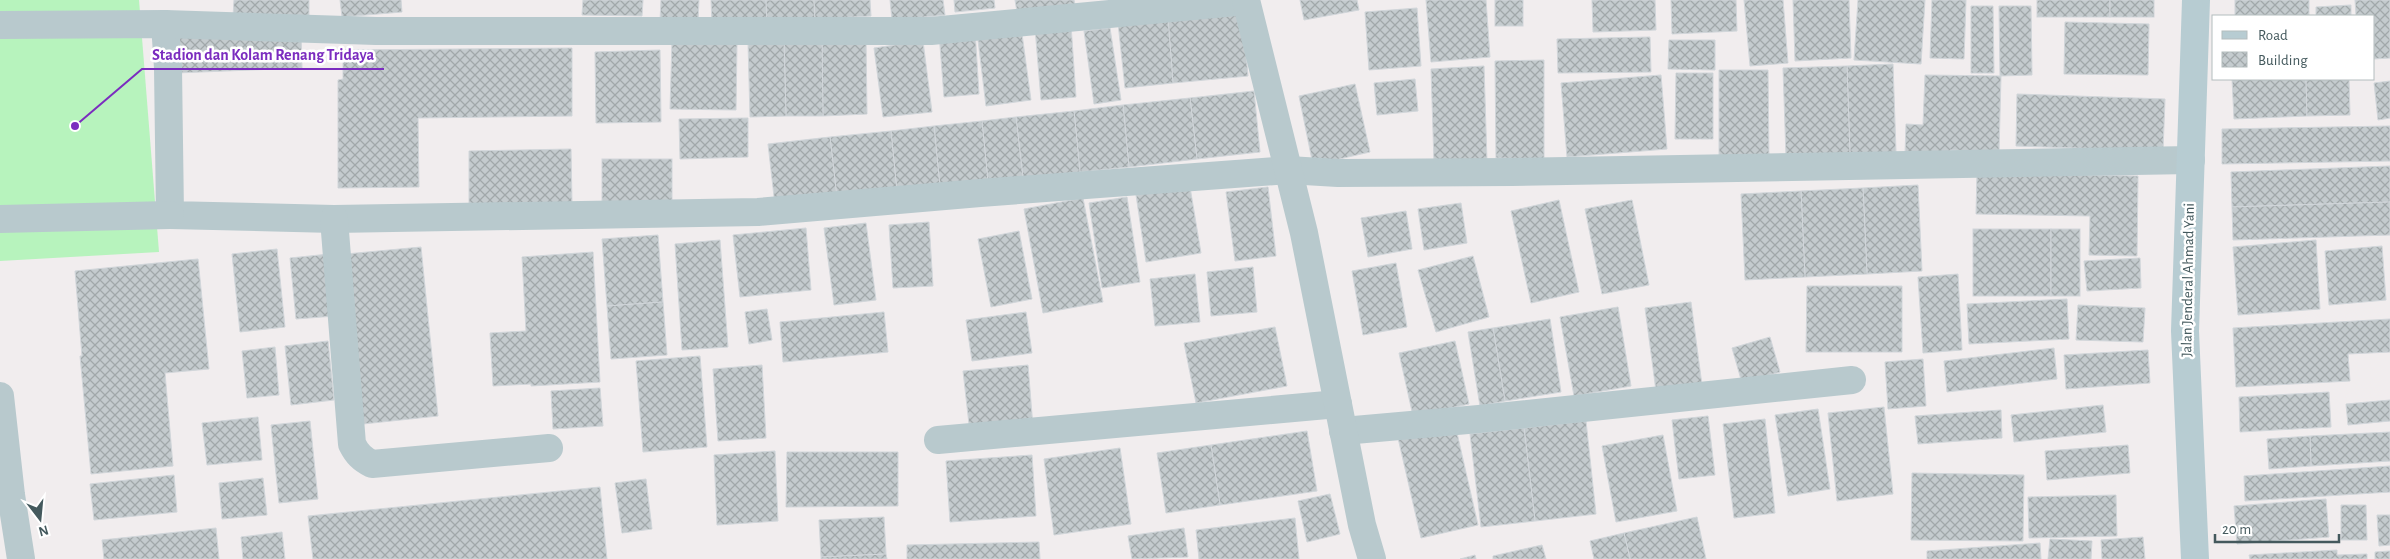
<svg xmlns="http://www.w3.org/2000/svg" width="2390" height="559" font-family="'Alegreya Sans',sans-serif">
	<defs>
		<pattern id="building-cross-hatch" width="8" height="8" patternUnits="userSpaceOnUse" patternTransform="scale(1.25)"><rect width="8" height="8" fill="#c4cbce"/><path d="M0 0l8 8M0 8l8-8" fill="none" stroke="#a1a8aa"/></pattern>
	</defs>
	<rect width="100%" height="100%" fill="#f1edee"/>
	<polygon fill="#b7f3bd" points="0,0 139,0 159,252 0,261"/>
	<g fill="url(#building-cross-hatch)" stroke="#d1d6da">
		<polygon points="234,0 309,0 309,18 233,17"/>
		<polygon points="340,0 401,0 402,12 342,17"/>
		<polygon points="583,0 643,0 642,16 582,15"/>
		<polygon points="661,0 699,0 698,23 660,21"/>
		<polygon points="711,0 766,0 767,22 712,26"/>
		<polygon points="766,0 814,0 815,19 767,22"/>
		<polygon points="814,0 870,0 871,16 815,19"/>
		<polygon points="890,0 943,0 945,15 892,20"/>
		<polygon points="954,0 994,0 995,8 955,12"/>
		<polygon points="1015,0 1074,0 1076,9 1018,18"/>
		<polygon points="1300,0 1357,0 1359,10 1304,20"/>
		<polygon points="1426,0 1486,0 1490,57 1431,62"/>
		<rect x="1495" y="0" width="28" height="26"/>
		<polygon points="1592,0 1655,0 1656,30 1593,32"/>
		<polygon points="1671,0 1736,0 1737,31 1672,34"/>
		<polygon points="1744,0 1783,0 1788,63 1750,66"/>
		<polygon points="1793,0 1849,0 1851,58 1795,61"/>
		<polygon points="1858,0 1925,0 1921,64 1854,60"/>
		<polygon points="1932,0 1966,0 1964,59 1930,58"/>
		<rect x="2037" y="0" width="73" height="17"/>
		<rect x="2110" y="0" width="44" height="17"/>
		<rect x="2235" y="0" width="74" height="16"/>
		<polygon points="2355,0 2390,0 2390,58 2374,59 2374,16 2356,16"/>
		<polygon points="2351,5 2351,16 2316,16 2316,7"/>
		<polygon points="1971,6 1993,6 1994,73 1971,73"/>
		<polygon points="1999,6 2031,6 2032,75 2000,76"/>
		<polygon points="1417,8 1421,66 1369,70 1365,12"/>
		<polygon points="1242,11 1248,76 1173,83 1168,18"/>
		<polygon points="1168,18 1173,83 1125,88 1118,23"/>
		<polygon points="2065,22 2149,24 2148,75 2064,74"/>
		<polygon points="1071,25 1076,97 1041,100 1035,28"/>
		<polygon points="1110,28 1121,100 1094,104 1084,31"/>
		<polygon points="301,30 302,68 176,73 175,35"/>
		<polygon points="975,30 979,94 944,97 939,33"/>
		<polygon points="1022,34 1031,100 986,106 978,40"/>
		<polygon points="1650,37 1651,72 1558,73 1557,39"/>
		<polygon points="866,39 867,114 823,116 822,40"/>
		<polygon points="822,40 823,116 786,116 784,41"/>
		<polygon points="1669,40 1715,40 1715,70 1668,69"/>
		<polygon points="672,41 737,42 736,110 670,109"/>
		<polygon points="784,41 786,116 750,117 748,42"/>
		<polygon points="923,41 932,112 883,117 874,48"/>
		<polygon points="572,48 572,116 418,118 419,187 338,188 338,80 343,79 343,50"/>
		<polygon points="660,50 661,122 596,123 595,52"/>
		<polygon points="1544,60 1544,159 1496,158 1495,61"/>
		<polygon points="1893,64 1896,152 1850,155 1847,66"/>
		<polygon points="1484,66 1487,162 1434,163 1431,69"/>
		<polygon points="1847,66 1850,155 1786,157 1783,68"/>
		<polygon points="1719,70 1768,70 1769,157 1719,159"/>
		<polygon points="1676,73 1713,73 1713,139 1675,139"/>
		<polygon points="1661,75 1667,149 1567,157 1561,83"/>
		<polygon points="1925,75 2001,76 1999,152 1950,150 1950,157 1905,155 1906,124 1923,125"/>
		<polygon points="1415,79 1418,111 1377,115 1374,83"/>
		<polygon points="2232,79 2306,79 2307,116 2234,119"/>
		<polygon points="2306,79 2349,79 2350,115 2307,116"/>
		<polygon points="2390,81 2390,118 2378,120 2374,83"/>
		<polygon points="1355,84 1370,152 1313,165 1299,96"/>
		<polygon points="1254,91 1260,152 1197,159 1190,98"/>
		<polygon points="2017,94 2165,99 2163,151 2016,146"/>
		<polygon points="1190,98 1197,159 1129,167 1123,105"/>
		<polygon points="1123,105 1129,167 1080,172 1074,111"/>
		<polygon points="1074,111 1080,172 1023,178 1016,117"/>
		<polygon points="1016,117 1023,178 988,182 982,121"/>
		<polygon points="748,118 748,157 680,159 679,119"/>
		<polygon points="982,121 988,182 940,187 934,126"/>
		<polygon points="934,126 940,187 897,192 891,131"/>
		<polygon points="2390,126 2390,161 2222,164 2222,129"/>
		<polygon points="891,131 897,192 837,198 830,137"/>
		<polygon points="830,137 837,198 775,205 768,144"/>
		<polygon points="571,149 572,204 469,206 469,151"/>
		<rect x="602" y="159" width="70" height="51"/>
		<polygon points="2390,166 2390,202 2232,207 2231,172"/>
		<polygon points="1977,173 2138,176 2137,256 2089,255 2090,216 1976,214"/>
		<polygon points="1918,185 1922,271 1867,274 1863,188"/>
		<polygon points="1190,187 1201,253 1146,262 1136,195"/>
		<polygon points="1268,187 1276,256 1235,261 1226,192"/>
		<polygon points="1863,188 1867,274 1805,277 1801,191"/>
		<polygon points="1801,191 1805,277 1745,280 1741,194"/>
		<polygon points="1127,197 1140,282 1102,288 1089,203"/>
		<polygon points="1083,198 1103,302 1043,313 1024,209"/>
		<polygon points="1559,200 1579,292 1531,303 1511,211"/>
		<polygon points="1632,200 1649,285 1602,294 1585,209"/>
		<polygon points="2390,202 2390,235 2233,240 2232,207"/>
		<polygon points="1461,203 1467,243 1424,250 1418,209"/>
		<polygon points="1406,211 1412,249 1368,257 1361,218"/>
		<polygon points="929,222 933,286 893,288 889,225"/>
		<polygon points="866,223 876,300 834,305 824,228"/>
		<polygon points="806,228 811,290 740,297 733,235"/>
		<rect x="1973" y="229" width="78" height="67"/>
		<rect x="2051" y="229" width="29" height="67"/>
		<polygon points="1019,231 1032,299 991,307 978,239"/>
		<polygon points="658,235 663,302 607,306 602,239"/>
		<polygon points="720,240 728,347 682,350 675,244"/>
		<polygon points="2316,240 2320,309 2238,315 2233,247"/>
		<polygon points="2382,246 2386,300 2329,305 2325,251"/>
		<polygon points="421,247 438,416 363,424 346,254"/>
		<polygon points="277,249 285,327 240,332 232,254"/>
		<polygon points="593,252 600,382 531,386 531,384 493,386 490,333 526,331 522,257"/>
		<polygon points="329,254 335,316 296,319 290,258"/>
		<polygon points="1473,256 1489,317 1436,332 1418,270"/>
		<polygon points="2140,258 2141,288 2087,291 2084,261"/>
		<polygon points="198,259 209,369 165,373 173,466 91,474 80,356 82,356 75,271"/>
		<polygon points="1396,263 1407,327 1363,335 1352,271"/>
		<polygon points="1253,267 1257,312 1211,316 1207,272"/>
		<polygon points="1195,274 1200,322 1155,326 1150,279"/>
		<polygon points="1958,274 1962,350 1923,353 1918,277"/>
		<polygon points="1807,286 1902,286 1902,352 1806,352"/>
		<polygon points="2067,299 2069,339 1969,344 1967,304"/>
		<polygon points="663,302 667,355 611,359 607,306"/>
		<polygon points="1691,302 1702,385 1656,391 1645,308"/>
		<polygon points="2078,305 2145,308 2143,342 2076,340"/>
		<polygon points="1618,307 1631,386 1574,396 1560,317"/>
		<polygon points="767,309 772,340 749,344 745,312"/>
		<polygon points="884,312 888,352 783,362 780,322"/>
		<polygon points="1026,312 1032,353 972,361 966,320"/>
		<polygon points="1550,319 1561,392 1505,401 1493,328"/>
		<polygon points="2390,319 2390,352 2348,354 2350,381 2236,387 2233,328"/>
		<polygon points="1275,327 1287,386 1196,403 1184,343"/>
		<polygon points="1493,328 1505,401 1480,406 1468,332"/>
		<polygon points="1770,337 1780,372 1742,383 1732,348"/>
		<polygon points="328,341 334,400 291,405 285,346"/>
		<polygon points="1455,341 1469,404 1413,416 1399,353"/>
		<polygon points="275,347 279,395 247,398 242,351"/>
		<polygon points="2054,348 2057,379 1947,392 1944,361"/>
		<polygon points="2148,350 2150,383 2066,389 2064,355"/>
		<polygon points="700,356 707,447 643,452 636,361"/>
		<polygon points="1923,359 1926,406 1888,409 1885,362"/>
		<polygon points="762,365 766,438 718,441 713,369"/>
		<polygon points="1028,365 1033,427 970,433 963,371"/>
		<polygon points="600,388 603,426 553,429 551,391"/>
		<polygon points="2329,392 2331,427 2240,432 2239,397"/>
		<polygon points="2390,400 2390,421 2348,425 2346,404"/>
		<polygon points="2103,405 2106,432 2014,442 2011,415"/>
		<polygon points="1884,407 1893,494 1837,501 1828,413"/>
		<polygon points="1818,409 1830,489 1788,496 1775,415"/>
		<polygon points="2001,410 2002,438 1918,444 1915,416"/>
		<polygon points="1708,416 1715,475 1679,479 1672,420"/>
		<polygon points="258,417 262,460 207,465 202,423"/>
		<polygon points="1765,419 1775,513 1734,518 1723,424"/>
		<polygon points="310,421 318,499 279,503 271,425"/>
		<polygon points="1586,421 1596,514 1535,521 1524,428"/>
		<polygon points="1455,424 1478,525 1421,538 1398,438"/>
		<polygon points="1524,428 1535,521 1481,527 1470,434"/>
		<polygon points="1307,431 1317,491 1220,505 1211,445"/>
		<polygon points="2390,432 2390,461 2311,466 2310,436"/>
		<polygon points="1663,435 1677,511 1616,522 1602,446"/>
		<polygon points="2310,436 2311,466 2269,469 2267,439"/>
		<polygon points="1211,445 1220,505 1166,513 1157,453"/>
		<polygon points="2128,445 2130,473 2047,480 2045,451"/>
		<polygon points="1120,448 1131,524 1054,535 1044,459"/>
		<polygon points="775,451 778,521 717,525 714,455"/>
		<polygon points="787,452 898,452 898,506 786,507"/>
		<polygon points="1032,455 1036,516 950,522 946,461"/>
		<polygon points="2390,466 2390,492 2245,501 2244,476"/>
		<polygon points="1912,473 2024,475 2023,541 1911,540"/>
		<polygon points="174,475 177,512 94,520 90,484"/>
		<polygon points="263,478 267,515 222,519 219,483"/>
		<polygon points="646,479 652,529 622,533 615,483"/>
		<polygon points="600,487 607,559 313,559 308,516"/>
		<polygon points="1330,494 1340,534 1307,542 1298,501"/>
		<polygon points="2116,495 2117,536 2029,538 2028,497"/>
		<polygon points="2326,499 2329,537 2237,544 2234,506"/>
		<polygon points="2341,505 2366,505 2367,540 2341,540"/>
		<polygon points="2377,515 2390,515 2390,545 2379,546"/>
		<polygon points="884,517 886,554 821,557 819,520"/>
		<polygon points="1697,517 1706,559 1630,559 1624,533"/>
		<polygon points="1295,518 1299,559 1199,559 1196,530"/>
		<polygon points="216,528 219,559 104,559 102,540"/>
		<polygon points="1184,528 1188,557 1132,559 1128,536"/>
		<polygon points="282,532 285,559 243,559 241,537"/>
		<polygon points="1624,533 1630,559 1594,559 1590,541"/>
		<polygon points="2143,537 2145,559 2102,559 2101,540"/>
		<polygon points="2050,539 2092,541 2091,559 2048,559"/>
		<polygon points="1039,542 1040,559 907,559 907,545"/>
		<polygon points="2040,543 2041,559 1927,559 1927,551"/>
		<polygon points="1542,545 1546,559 1493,559 1493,556"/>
		<polygon points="2337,550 2337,555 2367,554 2367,559 2250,559 2249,555"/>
		<polygon points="2390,551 2390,559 2375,559 2375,552"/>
		<polygon points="886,554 887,559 821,559 821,557"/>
		<polygon points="1475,555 1476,559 1460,559"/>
	</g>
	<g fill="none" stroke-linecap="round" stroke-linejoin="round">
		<g stroke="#b8c9cd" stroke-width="28">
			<polyline points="165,24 168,68 170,215 334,219 758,212 980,193 1288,170 1338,173 1512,172 2191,160"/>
			<polyline points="0,25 165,24 376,31 931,31 1246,1"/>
			<polyline points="0,219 170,215"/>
			<path d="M334 219 352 444C357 454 362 459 372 464L549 448"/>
			<polyline points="0,396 11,495 21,559"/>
			<polyline points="1343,431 1479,419 1852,380"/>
			<polyline points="938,440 1338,404"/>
		</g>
		<polyline stroke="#b8c9cd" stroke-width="28" points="1246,0 1304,233 1362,525 1372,559"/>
		<polyline stroke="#b7ccd2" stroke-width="28" points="2195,559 2185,331 2196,0"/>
	</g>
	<g text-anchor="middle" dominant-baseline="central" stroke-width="5" stroke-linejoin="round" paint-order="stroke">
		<g font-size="15" fill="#44595d" stroke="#fff">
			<text transform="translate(2188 280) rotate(-89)">Jalan Jenderal Ahmad Yani</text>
		</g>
	</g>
	<path fill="none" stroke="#7b2cbf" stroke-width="2" d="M75 126L142 69H384"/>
	<circle fill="#7b2cbf" stroke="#fff" stroke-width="2" cx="75" cy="126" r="5"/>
	<g font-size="16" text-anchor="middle" font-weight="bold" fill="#7b2cbf" stroke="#fff" stroke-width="5" stroke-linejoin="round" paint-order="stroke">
		<text x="263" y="60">Stadion dan Kolam Renang Tridaya</text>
	</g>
	<rect x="2212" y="15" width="162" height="65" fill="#ffffff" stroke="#b4bdbe"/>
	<rect x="2222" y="31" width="25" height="8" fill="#b7ccd2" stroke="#b4bdbe"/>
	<text x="2258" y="40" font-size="15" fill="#44595d">Road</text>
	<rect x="2222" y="52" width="25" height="15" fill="url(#building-cross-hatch)" stroke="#b4bdbe"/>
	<text x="2258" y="65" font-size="15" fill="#44595d">Building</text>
	<g transform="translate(40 519) rotate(164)" stroke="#ffffff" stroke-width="4" paint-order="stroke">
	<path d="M0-4L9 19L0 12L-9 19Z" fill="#44595d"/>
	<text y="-8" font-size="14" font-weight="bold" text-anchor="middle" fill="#44595d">N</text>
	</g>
	<path d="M2215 534v8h124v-8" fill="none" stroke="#44595d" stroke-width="2.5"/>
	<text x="2222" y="534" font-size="15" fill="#44595d" stroke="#ffffff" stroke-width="4" paint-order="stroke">20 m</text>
</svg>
